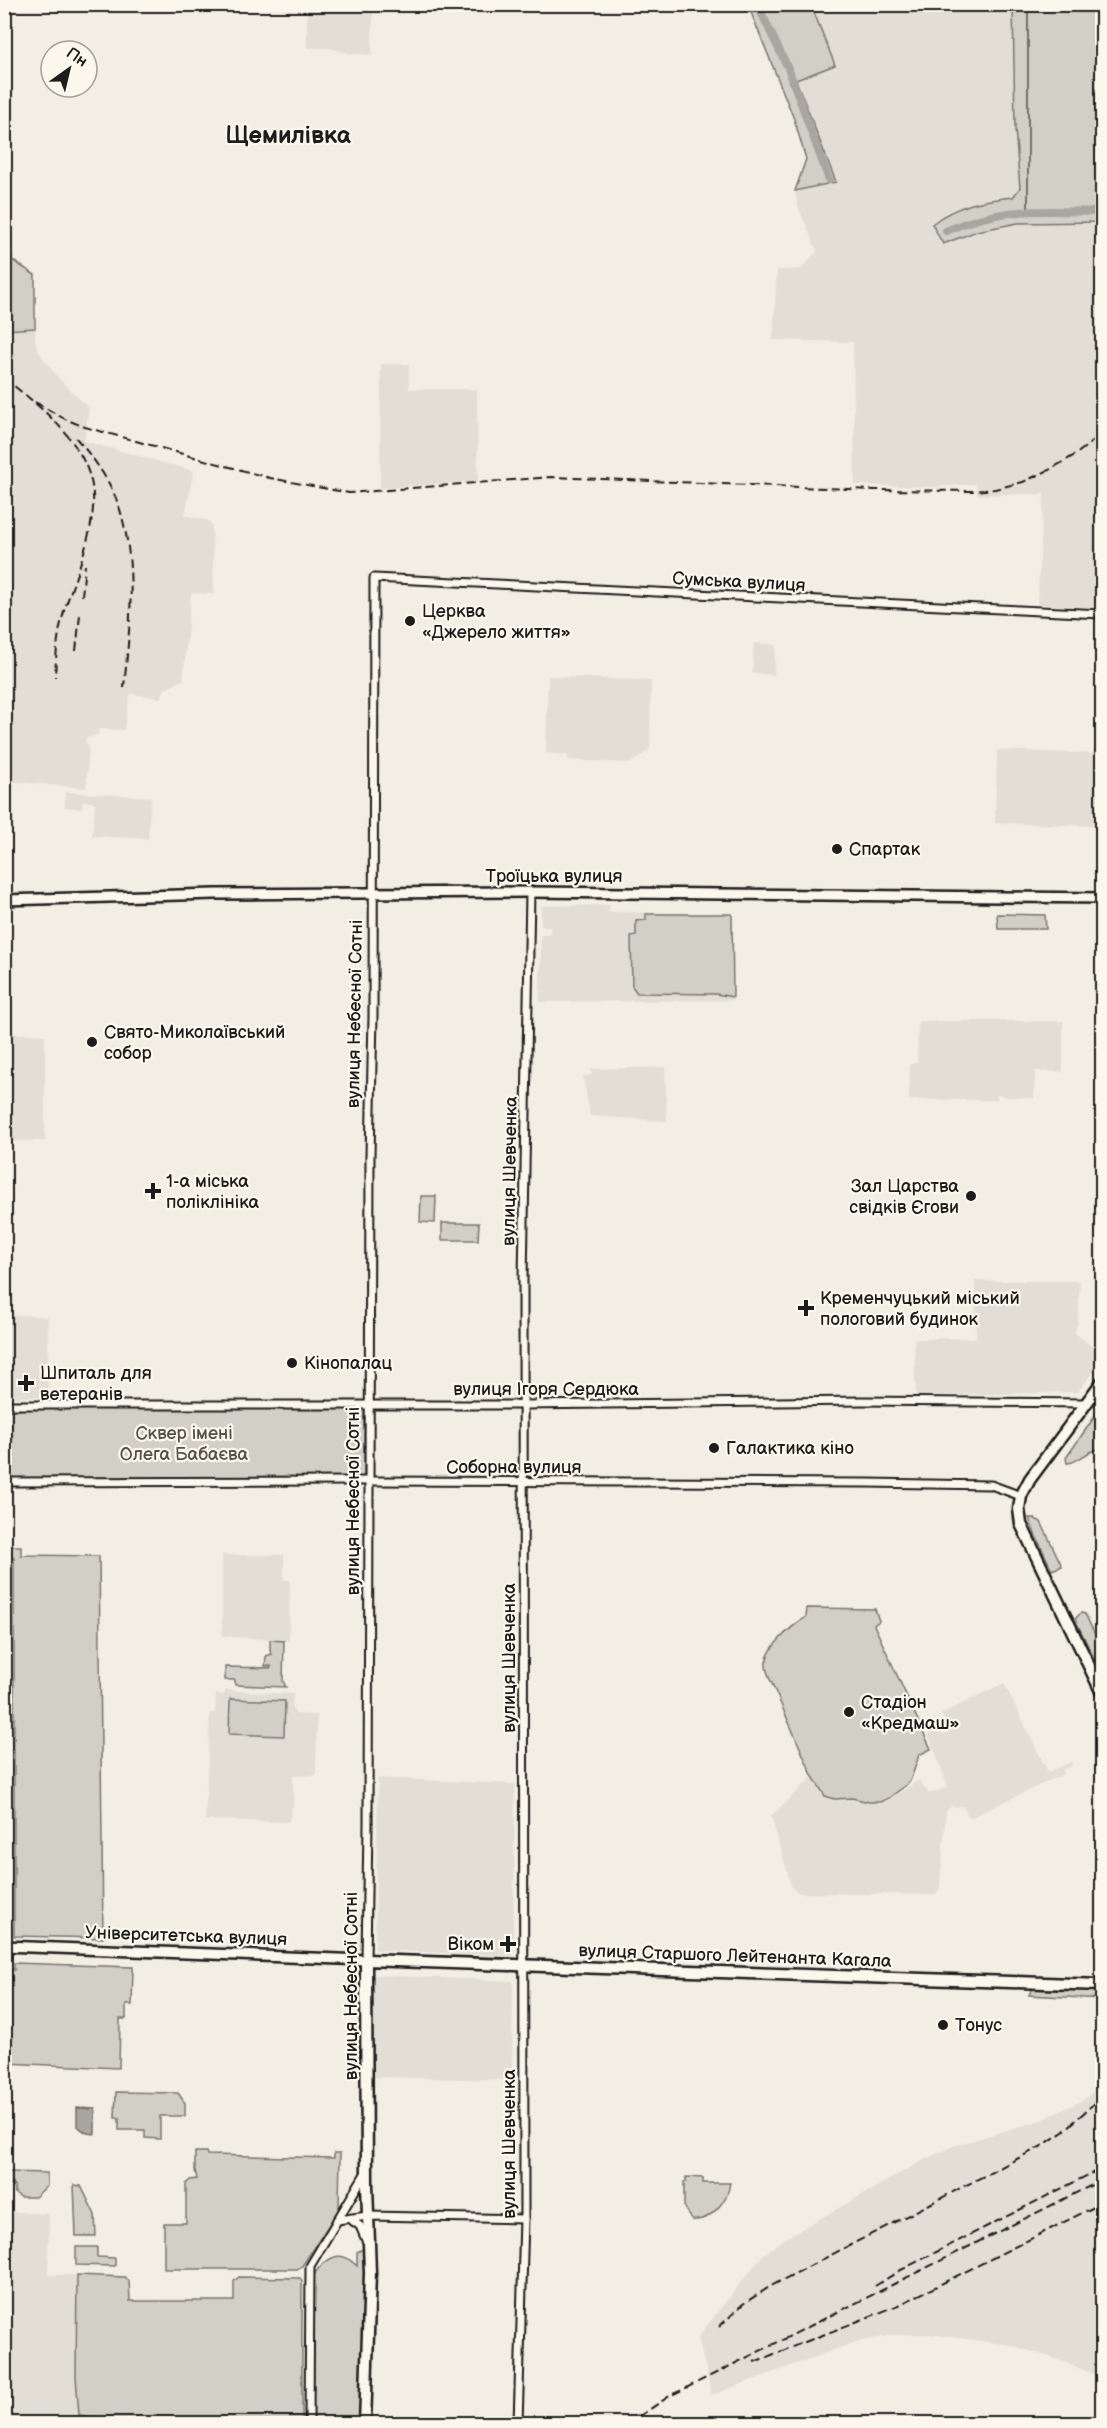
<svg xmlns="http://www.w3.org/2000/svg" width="1107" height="2428" font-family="'Balsamiq Sans',sans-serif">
	<rect width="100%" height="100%" fill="#f2eee4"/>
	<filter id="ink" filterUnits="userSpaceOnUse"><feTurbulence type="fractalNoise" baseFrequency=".0167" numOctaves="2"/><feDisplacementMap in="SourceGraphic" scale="12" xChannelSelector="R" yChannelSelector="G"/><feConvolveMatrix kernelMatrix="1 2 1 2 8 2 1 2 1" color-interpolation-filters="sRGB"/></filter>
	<g filter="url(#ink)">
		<g fill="#e2ded5">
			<polygon points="307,5 373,5 372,55 352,54 329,48 307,48"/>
			<polygon points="811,5 1013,5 1015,129 1020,188 1014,197 985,200 946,212 943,244 977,231 1018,223 1102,222 1102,608 1037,604 1044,494 977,495 976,484 935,487 855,485 853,342 773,340 777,270 801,269 817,251 798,206 795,191 836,182 796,80 815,16"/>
			<polygon points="35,328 35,338 38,351 59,379 89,408 84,441 194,471 185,515 209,521 212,527 214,594 191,593 183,680 164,690 161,698 130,694 124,730 98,729 99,734 85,739 89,749 86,788 5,781 4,330"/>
			<polygon points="381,364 409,364 409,389 477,389 478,481 380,488"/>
			<polygon points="754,643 776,645 774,675 752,673"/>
			<polygon points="548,676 651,681 650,749 631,763 569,760 567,755 546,753"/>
			<polygon points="997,750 1102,754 1102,826 995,823"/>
			<polygon points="65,792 151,797 148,839 92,836 95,803 83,801 82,809 65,807"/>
			<polygon points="610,905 609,912 732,914 733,1000 540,1002 541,935 550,935 550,927 541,926 541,906"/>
			<polygon points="918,1021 1063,1021 1063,1072 1035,1071 1034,1098 1005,1097 1004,1095 997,1095 997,1100 909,1100 910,1064 917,1063"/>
			<polygon points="5,1033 45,1035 45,1141 5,1141"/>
			<polygon points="665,1067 667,1121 590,1116 583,1076 592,1075 591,1069"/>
			<polygon points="975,1281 1080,1281 1078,1320 1075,1333 1102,1354 1102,1361 1078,1392 916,1396 914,1339 976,1338"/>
			<polygon points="28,1315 48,1317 48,1397 5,1397 5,1316"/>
			<polygon points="222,1555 284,1555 284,1580 290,1580 289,1641 222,1636"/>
			<polygon points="1004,1683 1048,1772 1071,1762 1072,1766 1063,1769 1064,1774 970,1818 962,1806 954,1807 953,1805 946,1811 940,1887 936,1895 799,1893 792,1888 771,1816 812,1777 825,1797 834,1799 852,1798 869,1803 880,1803 890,1799 919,1780 929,1794 948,1787 928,1734 939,1727 943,1734 947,1732 943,1726 947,1724 941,1714"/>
			<polygon points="225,1690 293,1694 292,1708 296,1714 317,1715 316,1775 293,1776 293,1805 289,1822 205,1820 210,1713 215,1713 216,1694 224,1695"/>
			<polygon points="378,1778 515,1784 513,1956 375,1950"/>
			<polygon points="374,1975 513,1981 512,2080 372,2077"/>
			<polygon points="1102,2084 1102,2378 1060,2360 1010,2345 930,2334 893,2335 856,2342 712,2395 698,2337 762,2256 782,2240 922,2161 953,2146 1042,2120 1083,2100"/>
			<polygon points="4,2211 49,2214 48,2275 77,2275 76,2377 79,2415 130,2423 5,2423"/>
		</g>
		<g fill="#d2cfc6" stroke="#777671" stroke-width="1.5">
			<polygon points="748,5 811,5 835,65 796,80 836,182 795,191 806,159 794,119"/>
			<path d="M1013 5H1102V222L1018 223 977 231 943 244 932 224C955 205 984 200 1013 197L1020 188 1015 129Z"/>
			<polygon points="5,243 11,244 12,260 35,275 35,328 5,330"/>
			<polygon points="646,914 732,914 733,997 716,994 637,993 632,986 631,936 636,935 636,921 646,920"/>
			<polygon points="997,914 1045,915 1046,929 998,929"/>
			<polygon points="421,1196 436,1196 435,1223 420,1222"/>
			<polygon points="442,1223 479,1223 478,1240 442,1240"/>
			<polygon points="5,1405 364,1405 364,1481 5,1482"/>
			<path d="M1102 1406V1449C1087 1449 1079 1463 1067 1463L1066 1458Z"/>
			<polygon points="1029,1518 1034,1518 1041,1522 1062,1566 1052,1570 1035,1534"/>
			<polygon points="5,1546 21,1546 21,1555 99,1556 103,1938 14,1936 14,1558 5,1557"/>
			<path d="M807 1608 875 1609 879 1621 874 1625 931 1749 919 1755 911 1779 905 1786 889 1798 880 1802H869L852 1798 834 1799 825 1796 812 1775 769 1677C768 1673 765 1667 766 1663 768 1646 792 1626 806 1617Z"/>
			<polygon points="1081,1613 1085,1614 1102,1649 1102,1674 1075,1619"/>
			<polygon points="270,1640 284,1641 283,1681 286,1687 235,1685 235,1680 225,1680 225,1667 271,1668 271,1666 265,1666 266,1656 272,1654 270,1651"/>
			<polygon points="230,1699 285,1701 284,1736 229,1734"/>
			<polygon points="14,1963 133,1967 132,2005 126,2005 126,2019 120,2019 119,2068 5,2063 5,1970 14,1970"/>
			<polygon points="1037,1988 1102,1991 1102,1999 1029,1995 1031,1990"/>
			<polygon points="116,2092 178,2093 185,2103 185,2116 160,2116 160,2139 145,2138 145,2130 119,2130 119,2118 115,2118"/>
			<polygon points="195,2152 206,2152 207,2155 334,2158 334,2153 340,2153 339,2209 302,2266 297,2269 164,2269 164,2223 186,2223 186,2184 190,2180 197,2179 195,2170"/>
			<polygon points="5,2172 47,2173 47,2186 35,2197 21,2197 15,2193 14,2185 5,2185"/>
			<path d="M686 2177 703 2178V2183H730C728 2200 711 2222 692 2220L684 2206V2182H686Z"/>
			<polygon points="74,2185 81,2186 95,2215 96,2236 76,2236"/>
			<polygon points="76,2247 97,2247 97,2257 115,2258 115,2266 76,2265"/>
			<path d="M363 2249 364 2279 361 2423 313 2424 314 2275C319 2266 333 2253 344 2257 349 2258 353 2263 357 2266V2252Z"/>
			<polygon points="77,2275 125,2277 129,2281 130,2301 234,2301 234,2281 239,2277 300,2278 302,2282 302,2423 130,2424 79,2415 76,2377"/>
		</g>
		<polygon fill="#a9a6a0" stroke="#716f6b" stroke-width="1.5" points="77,2108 95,2109 95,2134 87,2133 77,2126"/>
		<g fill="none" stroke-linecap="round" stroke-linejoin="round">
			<polyline stroke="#716f6b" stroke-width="2" points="1028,4 1028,211"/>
			<g stroke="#a9a6a0" stroke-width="8">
				<polyline points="757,4 788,68 829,180"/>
				<path d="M946 231C1000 206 1044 211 1102 212"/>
			</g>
			<g stroke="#1c1c1c" stroke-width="11">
				<g id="minor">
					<polyline points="4,1405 524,1405 862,1401 1087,1403"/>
					<polyline points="4,1482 370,1481 867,1483 991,1485 1021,1496"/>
					<polyline points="366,1960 368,1824 370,1156 373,1016 374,578 1102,614"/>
					<polyline points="350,2219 360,2226 366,2240"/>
					<polyline points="337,2220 368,2216 524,2219"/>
					<polyline points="309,2424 310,2266 366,2172"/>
					<polyline points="518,2424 524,2219 523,1279 530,892"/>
				</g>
			</g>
			<g stroke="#1c1c1c" stroke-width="14">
				<g id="major">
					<polyline points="4,900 215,894 530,892 1102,898"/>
					<polyline points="4,1946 366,1960"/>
				</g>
			</g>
			<g stroke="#1c1c1c" stroke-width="15">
				<g id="highway">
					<polyline points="1102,1382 1030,1479 1021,1496 1019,1509 1021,1524 1102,1693"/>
					<polyline points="365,2424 370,2273 367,2185 366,1960 1102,1985"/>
				</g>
			</g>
			<use href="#minor" stroke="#fbf7ec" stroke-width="7"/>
			<use href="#major" stroke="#fbf7ec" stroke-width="9"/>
			<use href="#highway" stroke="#fbf7ec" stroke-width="10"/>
			<g stroke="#1c1c1c" stroke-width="2" stroke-dasharray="9 4.5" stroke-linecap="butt">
				<path d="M4 378C38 405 77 434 90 477 103 521 73 577 62 619 57 638 56 658 55 677"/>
				<polyline points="35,402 65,419 85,427 270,478 349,493 551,477 874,490 973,491 995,489 1023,482 1049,470 1075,455 1102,434"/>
				<path d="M76 438C96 461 115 487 122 517 137 572 129 632 124 688"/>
				<polyline points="82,596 85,565"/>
				<polyline points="76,651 80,615"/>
				<polyline points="875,2286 899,2271 1102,2168"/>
				<polyline points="719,2327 743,2304 771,2286 1042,2146 1063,2132 1102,2096"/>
				<polyline points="754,2362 899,2305 1102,2203"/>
				<polyline points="628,2424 668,2397 1102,2180"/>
			</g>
		</g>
	</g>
	<g fill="#1c1c1c" stroke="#fbf7ec" stroke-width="2">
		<circle cx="410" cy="621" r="6"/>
		<circle cx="837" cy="849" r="6"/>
		<circle cx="92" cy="1042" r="6"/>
		<path d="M150 1182h6v6h6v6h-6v6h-6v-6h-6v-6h6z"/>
		<circle cx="971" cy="1196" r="6"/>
		<path d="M803 1299h6v6h6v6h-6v6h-6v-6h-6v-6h6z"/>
		<circle cx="292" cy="1363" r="6"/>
		<path d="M23 1374h6v6h6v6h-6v6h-6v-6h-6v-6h6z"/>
		<circle cx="714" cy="1448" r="6"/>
		<circle cx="849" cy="1712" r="6"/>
		<path d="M505 1935h6v6h6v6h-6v6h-6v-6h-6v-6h6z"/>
		<circle cx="943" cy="2025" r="6"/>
	</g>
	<g text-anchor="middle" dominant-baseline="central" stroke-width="4.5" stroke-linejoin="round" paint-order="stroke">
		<g font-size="18" fill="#1c1c1c" stroke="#fbf7ec">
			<text transform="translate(739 582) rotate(3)">Сумська вулиця</text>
			<text x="554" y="876">Троїцька вулиця</text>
			<text transform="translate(355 1014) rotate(-89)">вулиця Небесної Сотні</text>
			<text transform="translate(510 1171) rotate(-89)">вулиця Шевченка</text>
			<text x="546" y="1389">вулиця Ігоря Сердюка</text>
			<text x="514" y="1467">Соборна вулиця</text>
			<text transform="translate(353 1501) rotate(-90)">вулиця Небесної Сотні</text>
			<text transform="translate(509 1658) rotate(-90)">вулиця Шевченка</text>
			<text transform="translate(186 1936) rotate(2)">Університетська вулиця</text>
			<text transform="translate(735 1956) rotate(2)">вулиця Старшого Лейтенанта Кагала</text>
			<text transform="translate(351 1986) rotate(-90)">вулиця Небесної Сотні</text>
			<text transform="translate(509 2144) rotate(-90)">вулиця Шевченка</text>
		</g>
		<g font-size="18" fill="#1c1c1c" stroke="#fbf7ec" text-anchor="start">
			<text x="422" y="611">Церква<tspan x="422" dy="21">«Джерело життя»</tspan></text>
			<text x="849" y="849">Спартак</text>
			<text x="104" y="1032">Свято-Миколаївський<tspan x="104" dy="21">собор</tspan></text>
			<text x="166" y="1181">1-а міська<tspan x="166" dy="21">поліклініка</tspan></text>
			<text x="959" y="1186" text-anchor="end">Зал Царства<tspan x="959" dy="21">свідків Єгови</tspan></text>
			<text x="820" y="1298">Кременчуцький міський<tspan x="820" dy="21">пологовий будинок</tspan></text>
			<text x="304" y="1363">Кінопалац</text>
			<text x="40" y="1373">Шпиталь для<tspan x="40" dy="21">ветеранів</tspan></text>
			<text x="726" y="1448">Галактика кіно</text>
			<text x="861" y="1702">Стадіон<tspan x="861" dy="21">«Кредмаш»</tspan></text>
			<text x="494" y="1944" text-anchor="end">Віком</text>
			<text x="955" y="2025">Тонус</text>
		</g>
		<g font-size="18" fill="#53524f" stroke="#fbf7ec">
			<text x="184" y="1433">Сквер імені<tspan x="184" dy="21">Олега Бабаєва</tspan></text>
		</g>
		<g font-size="24" font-weight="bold" fill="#1c1c1c" stroke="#fbf7ec">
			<text x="288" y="135">Щемилівка</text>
		</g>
	</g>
	<rect width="1107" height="2428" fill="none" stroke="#fbf7ec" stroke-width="24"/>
	<rect x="12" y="12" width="1083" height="2404" fill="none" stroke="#1c1c1c" stroke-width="2" filter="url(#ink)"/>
	<g transform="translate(69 69) rotate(34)"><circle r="28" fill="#fbf7ec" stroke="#a29f99" stroke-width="1.5"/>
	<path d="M0-4.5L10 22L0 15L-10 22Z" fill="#1c1c1c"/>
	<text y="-9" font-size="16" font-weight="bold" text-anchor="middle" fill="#1c1c1c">Пн</text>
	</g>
</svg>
